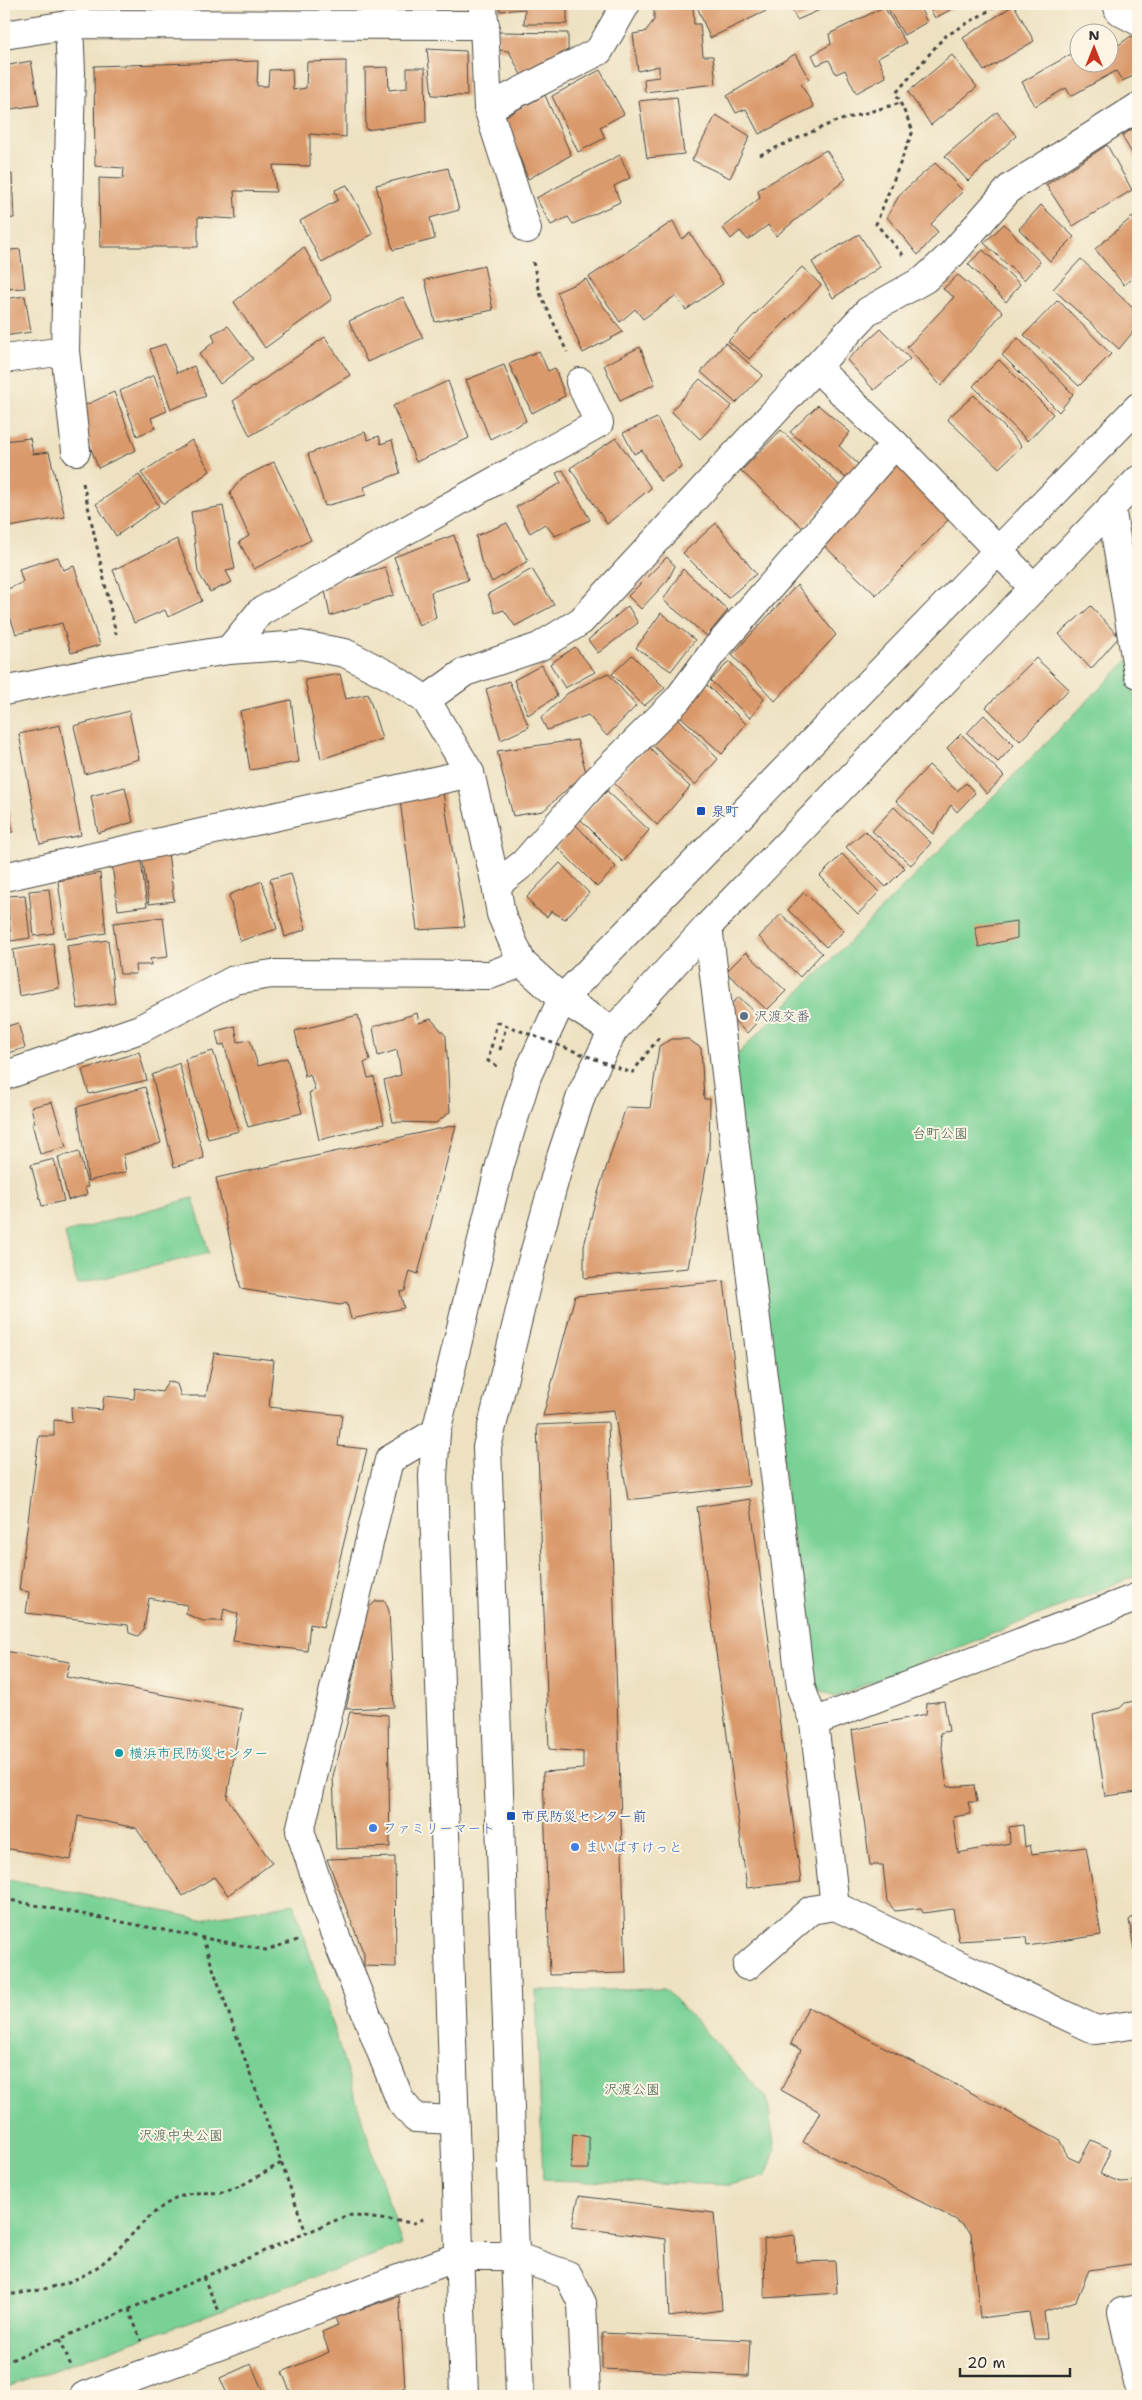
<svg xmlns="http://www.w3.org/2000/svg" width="1142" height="2400" font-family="'Shantell Sans','Klee One',sans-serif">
	<rect width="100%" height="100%" fill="#fcf5e5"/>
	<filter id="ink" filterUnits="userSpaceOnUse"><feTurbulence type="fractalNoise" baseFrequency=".02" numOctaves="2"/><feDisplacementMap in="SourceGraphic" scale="10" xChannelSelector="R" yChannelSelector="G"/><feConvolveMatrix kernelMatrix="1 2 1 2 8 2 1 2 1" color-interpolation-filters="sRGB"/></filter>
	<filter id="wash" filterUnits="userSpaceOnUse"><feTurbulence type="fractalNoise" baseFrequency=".0096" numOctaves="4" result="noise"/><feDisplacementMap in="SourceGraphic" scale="20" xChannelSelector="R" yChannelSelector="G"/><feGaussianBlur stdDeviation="1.12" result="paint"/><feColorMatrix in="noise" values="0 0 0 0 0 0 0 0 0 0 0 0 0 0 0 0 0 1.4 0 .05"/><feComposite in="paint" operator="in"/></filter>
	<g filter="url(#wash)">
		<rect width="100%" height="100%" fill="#ede1c1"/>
		<g fill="#79d196" stroke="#527e60">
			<polygon points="1129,659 1138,720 1138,1575 835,1697 812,1687 730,1062"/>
			<polygon points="193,1198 209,1253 77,1284 65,1233"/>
			<polygon points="4,1878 201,1919 294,1904 402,2245 4,2388"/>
			<polygon points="665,1989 767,2098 775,2150 766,2176 730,2185 543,2180 536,1991"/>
		</g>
		<g id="blocks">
			<g fill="#da996a">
				<polygon points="500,4 567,4 567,24 524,24 525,9 500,11"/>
				<polygon points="696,4 763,4 766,11 710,38"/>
				<polygon points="789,4 819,4 822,9 797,20"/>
				<polygon points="885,4 918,4 927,22 904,35"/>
				<polygon points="927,4 961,4 935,18"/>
				<polygon points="1014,5 1034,41 984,71 963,38"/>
				<polygon points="693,7 694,24 700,24 703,56 713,56 716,84 645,92 644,79 659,77 659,66 638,71 633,34 645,32 654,20 654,10"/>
				<polygon points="884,7 906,43 878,58 886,77 856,93 845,70 836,74 829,60 817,65 812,55 831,44 829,34"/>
				<polygon points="498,32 568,33 568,50 521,75 509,51 498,50"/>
				<polygon points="1131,36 1138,40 1138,74 1122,81 1116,71 1071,96 1066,88 1035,106 1022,82 1080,49 1080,62 1110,62 1110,43 1113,49"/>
				<polygon points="427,49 466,51 467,96 432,95"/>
				<polygon points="795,54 809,79 801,84 814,107 759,134 746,109 736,113 727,96"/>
				<polygon points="952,55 977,87 931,125 908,92"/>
				<polygon points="31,61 39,105 4,110 4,66"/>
				<polygon points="258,61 257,86 268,86 269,70 292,69 293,90 306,88 307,62 346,61 346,137 310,134 310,166 273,165 276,192 234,191 236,219 198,217 198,247 100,247 99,178 123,179 124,168 95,166 94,66"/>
				<polygon points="388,67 389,90 407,88 407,68 425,68 426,122 366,130 365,68"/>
				<polygon points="600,70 624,114 600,127 605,138 578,152 552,96"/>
				<polygon points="545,95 571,155 528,179 504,117"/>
				<polygon points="677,97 684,154 647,158 639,101"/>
				<polygon points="997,112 1016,136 968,181 945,156"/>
				<polygon points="716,115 750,136 730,178 692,160"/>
				<polygon points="1138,125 1138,164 1122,136"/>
				<polygon points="1107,145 1132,190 1073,226 1046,185"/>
				<polygon points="826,150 846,179 776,236 768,225 748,240 740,231 731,239 723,228 760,198 758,190"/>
				<polygon points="620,155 630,178 614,186 620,202 573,224 568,217 551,225 536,198"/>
				<polygon points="935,163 963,191 931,224 938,232 918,255 887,217 900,194"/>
				<polygon points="448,168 459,210 430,218 435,239 393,250 376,185"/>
				<polygon points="12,174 14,218 4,219 4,175"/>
				<polygon points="347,185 373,234 322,263 300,221 338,200 335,190"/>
				<polygon points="1041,205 1074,237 1050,261 1019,229"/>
				<polygon points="1132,217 1138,225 1138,273 1124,285 1095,249"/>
				<polygon points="673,221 682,239 690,233 723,284 686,310 675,296 643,319 635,309 620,322 589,277"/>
				<polygon points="1004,224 1040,262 1024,280 984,243"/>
				<polygon points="859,234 880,267 833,298 812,262"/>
				<polygon points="304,247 332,299 265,348 234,302"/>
				<polygon points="20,249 25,288 4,289 4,251"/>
				<polygon points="983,250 1020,284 1006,302 968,264"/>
				<polygon points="1081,259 1138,313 1138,326 1119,349 1053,289"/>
				<polygon points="484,266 493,310 435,322 425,280"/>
				<polygon points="802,267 821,285 749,359 728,341"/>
				<polygon points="958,275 1003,312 941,386 907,347 954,297 943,289"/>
				<polygon points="586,279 595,295 623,332 583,353 557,292"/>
				<polygon points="25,296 31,332 4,336 4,299"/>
				<polygon points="403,297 423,338 367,362 349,321"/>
				<polygon points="1058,300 1111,354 1079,386 1024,335"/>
				<polygon points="228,326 253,359 220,384 199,354 215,341 212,334"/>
				<polygon points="881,329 910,359 874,390 847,360"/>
				<polygon points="325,337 350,375 250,436 233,401"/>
				<polygon points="1018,338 1073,394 1059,412 1002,355"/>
				<polygon points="725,343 763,375 736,403 701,372"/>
				<polygon points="165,344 177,373 194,366 206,396 171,409 150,349"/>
				<polygon points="640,347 655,384 620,401 604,365"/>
				<polygon points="539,351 548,371 555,368 565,396 532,413 509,364"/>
				<polygon points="999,360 1053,414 1028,441 973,386"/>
				<polygon points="504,365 526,421 490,439 466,380"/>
				<polygon points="154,375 167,411 151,418 155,428 137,436 120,391"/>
				<polygon points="700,379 732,406 700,439 671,411"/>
				<polygon points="448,381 469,438 416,462 393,406"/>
				<polygon points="114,392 136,450 98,468 77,409"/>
				<polygon points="974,395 1022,446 999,468 947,419"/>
				<polygon points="818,405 850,432 839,446 860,466 846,478 790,432"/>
				<polygon points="657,418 682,467 660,481 642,450 634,454 623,433"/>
				<polygon points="781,430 840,486 803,528 741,471"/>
				<polygon points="365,432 368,440 379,436 381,444 392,440 400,473 364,487 366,495 325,506 308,454"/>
				<polygon points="30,438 33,454 49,452 65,517 4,528 4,441"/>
				<polygon points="616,438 651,488 607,524 570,468"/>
				<polygon points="192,440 210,471 164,504 141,473"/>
				<polygon points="274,462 311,540 254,569 239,542 249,536 230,493 242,478"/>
				<polygon points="898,463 950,518 876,595 820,542"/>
				<polygon points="563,470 590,520 555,536 545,524 530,533 516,507 561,483 556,473"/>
				<polygon points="139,475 159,506 116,536 96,504"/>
				<polygon points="223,506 235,569 226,571 232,582 210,592 198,572 191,512"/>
				<polygon points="507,523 528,561 492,582 481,561 476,536"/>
				<polygon points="716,523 756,574 728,598 683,553"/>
				<polygon points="454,535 468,580 431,592 436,618 419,626 394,557"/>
				<polygon points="177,539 202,601 168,617 165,610 134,623 113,570"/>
				<polygon points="58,557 63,570 74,566 100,645 71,653 62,623 16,634 4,599 4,591 23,582 19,569"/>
				<polygon points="667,557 675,566 668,580 641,609 628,596"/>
				<polygon points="385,567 394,595 330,616 324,585"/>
				<polygon points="532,569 554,605 515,626 504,610 495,613 488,594"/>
				<polygon points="683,569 728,610 707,636 663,600"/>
				<polygon points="797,585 836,635 775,701 732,655"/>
				<polygon points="628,606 638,623 598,653 588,640"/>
				<polygon points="1091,606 1119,637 1091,669 1059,634"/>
				<polygon points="661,613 695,640 671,671 636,648"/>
				<polygon points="575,647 595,672 565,688 550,664"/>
				<polygon points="632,655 665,688 644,706 612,674"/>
				<polygon points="1036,658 1069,689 1020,741 986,707"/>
				<polygon points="729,661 764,699 750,718 711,681"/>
				<polygon points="542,665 557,696 528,715 514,680"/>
				<polygon points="608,673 636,706 607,736 588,715 547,730 541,718 568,693"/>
				<polygon points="340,674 346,699 368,694 382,739 321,759 305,680"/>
				<polygon points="509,681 529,727 501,740 486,689"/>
				<polygon points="706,684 746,724 722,754 679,715"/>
				<polygon points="291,700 299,762 250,770 240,711"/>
				<polygon points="129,711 139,759 85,774 74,726"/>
				<polygon points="984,715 1014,745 998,762 967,733"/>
				<polygon points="676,716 718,759 695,785 650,743"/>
				<polygon points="60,725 81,835 40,844 19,734"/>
				<polygon points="961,734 1004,776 987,794 947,748"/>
				<polygon points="577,740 586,772 543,811 513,816 497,751"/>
				<polygon points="648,746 690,787 657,825 613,782"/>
				<polygon points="929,765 957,791 966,783 975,793 957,812 951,805 933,834 896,801"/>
				<polygon points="125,787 133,822 98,833 91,796"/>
				<polygon points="4,789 13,832 4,833"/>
				<polygon points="607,791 649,830 623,862 580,819"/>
				<polygon points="443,793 465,927 417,930 400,800"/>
				<polygon points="894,807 931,843 911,865 872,831"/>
				<polygon points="575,824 616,867 597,887 557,847"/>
				<polygon points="865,831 905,868 886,887 846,847"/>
				<polygon points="168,852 174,901 149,904 142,855"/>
				<polygon points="842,854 879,892 858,914 820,876"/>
				<polygon points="141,861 147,906 118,910 112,865"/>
				<polygon points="560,863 589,893 565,919 551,911 547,917 533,906 527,897"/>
				<polygon points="100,873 106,933 66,939 58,881"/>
				<polygon points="291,873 306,929 285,937 270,879"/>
				<polygon points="262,881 277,929 240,941 229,895"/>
				<polygon points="49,889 54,933 34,936 29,891"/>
				<polygon points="804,892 844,931 826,947 788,910"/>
				<polygon points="25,895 30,938 11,941 7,896"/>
				<polygon points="781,914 822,953 800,977 759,937"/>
				<polygon points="163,917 168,957 150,959 151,965 135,965 136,974 120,974 113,923"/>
				<polygon points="1017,921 1017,938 979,947 975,927"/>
				<polygon points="108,940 115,1003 78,1009 67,946"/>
				<polygon points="53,943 59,988 19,996 13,950"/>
				<polygon points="746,952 786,991 767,1010 726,972"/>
				<polygon points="739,997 761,1018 747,1033 726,1013 726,1009"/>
				<polygon points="417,1013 419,1023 431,1019 446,1036 450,1112 436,1123 393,1122 384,1080 401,1075 397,1050 378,1056 373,1027"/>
				<polygon points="358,1015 370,1060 364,1063 368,1078 374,1077 384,1124 319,1140 309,1093 315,1090 310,1074 305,1077 295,1031"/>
				<polygon points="18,1023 25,1048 4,1054 4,1027"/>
				<polygon points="235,1026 238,1042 250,1040 258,1066 287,1058 302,1113 248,1127 224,1044 219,1046 216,1031"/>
				<polygon points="672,1039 688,1039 701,1048 704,1099 710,1099 709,1151 688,1268 584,1278 584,1246 595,1202 626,1107 650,1108 659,1046"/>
				<polygon points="213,1051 239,1131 208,1139 185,1059"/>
				<polygon points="139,1052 147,1080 89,1094 82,1070"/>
				<polygon points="179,1063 204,1158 174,1167 152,1075"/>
				<polygon points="145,1087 161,1143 123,1155 126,1172 88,1181 77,1107"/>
				<polygon points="52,1102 66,1147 40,1154 32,1123 35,1123 31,1107"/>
				<polygon points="456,1125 418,1274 410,1271 405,1291 400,1292 404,1308 351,1319 347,1303 340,1305 241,1289 216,1178"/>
				<polygon points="79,1152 88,1187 85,1187 87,1195 68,1200 58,1157"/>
				<polygon points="54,1159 64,1201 42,1206 31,1165"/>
				<polygon points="724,1281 749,1486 628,1500 614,1410 543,1416 575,1296"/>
				<polygon points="214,1353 274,1360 269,1407 342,1415 338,1446 367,1449 323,1627 310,1624 307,1651 233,1641 238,1614 224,1609 222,1621 203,1621 186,1614 187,1605 149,1598 144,1629 138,1636 129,1633 128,1625 26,1613 29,1592 19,1590 39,1436 54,1436 54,1420 72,1422 71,1407 102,1410 104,1396 134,1399 135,1388 162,1392 168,1381 177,1384 181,1396 206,1396"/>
				<polygon points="608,1422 626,1973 550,1975 543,1772 583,1769 583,1752 549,1749 537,1425"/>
				<polygon points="750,1499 801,1882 747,1888 697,1507"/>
				<polygon points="376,1601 385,1601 389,1611 394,1707 346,1709 368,1608"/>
				<polygon points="4,1651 70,1662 66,1677 242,1709 227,1798 272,1863 228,1895 214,1877 183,1896 136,1828 78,1816 71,1860 4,1848"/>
				<polygon points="1138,1700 1138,1792 1105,1796 1093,1715 1120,1708 1125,1703"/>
				<polygon points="944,1701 949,1731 940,1733 947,1787 974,1785 977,1802 968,1802 971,1814 953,1817 958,1853 1010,1843 1009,1827 1023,1825 1025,1847 1030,1845 1032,1854 1086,1847 1101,1935 1027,1946 1026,1937 959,1941 953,1909 923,1913 921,1908 895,1911 887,1901 883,1865 870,1865 852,1730 926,1714 927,1703"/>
				<polygon points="350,1712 388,1715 390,1847 336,1849 333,1776"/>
				<polygon points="395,1857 396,1967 364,1966 364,1954 327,1859"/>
				<polygon points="1138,1913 1138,1967 1137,1967 1129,1920"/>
				<polygon points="808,2007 1059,2139 1068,2157 1079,2162 1091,2140 1111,2149 1100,2174 1120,2182 1138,2181 1138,2263 1089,2270 1076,2301 1044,2312 1047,2339 1034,2339 1029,2312 980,2318 971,2233 955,2219 803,2142 820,2112 781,2090 801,2050 791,2044"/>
				<polygon points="573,2134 589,2137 589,2169 571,2169"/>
				<polygon points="579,2196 714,2213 722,2310 669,2317 666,2239 572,2227"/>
				<polygon points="795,2235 796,2262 835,2261 837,2293 765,2298 764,2239"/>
				<polygon points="399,2296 405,2387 383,2396 292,2396 282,2372 329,2352 322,2332 338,2325 335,2318"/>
				<polygon points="602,2333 750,2340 748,2376 602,2369"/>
				<polygon points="251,2364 265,2396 228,2396 220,2378"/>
			</g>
		</g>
	</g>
	<g filter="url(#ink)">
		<use href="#blocks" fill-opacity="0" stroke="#484642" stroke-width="1"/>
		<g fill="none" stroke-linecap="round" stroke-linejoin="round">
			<g stroke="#484642" stroke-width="30">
				<g id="minor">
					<polyline points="483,4 488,108 527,229"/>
					<polyline points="1117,4 1119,11 1138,21"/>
					<polyline points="69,24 71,72 65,351 76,451"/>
					<polyline points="4,35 74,24 485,25"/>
					<polyline points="488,108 599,51 626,4"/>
					<polyline points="4,359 65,351"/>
					<polyline points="816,367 895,444 1034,588"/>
					<polyline points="1111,507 1138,674"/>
					<polyline points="229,650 260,612 599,423 580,382"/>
					<polyline points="4,691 121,667 229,650 301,645 345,653 388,675 426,700 470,773 496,885 501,914 522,963 562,999 613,1031"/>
					<polyline points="426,700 465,672 539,647 581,621 868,311 925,279 952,254 1010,188 1138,107"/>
					<polyline points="4,877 470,773"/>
					<polyline points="496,885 524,863 592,785 678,699 713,652 895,444"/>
					<polyline points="708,926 801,1688 814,1722"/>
					<polyline points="4,1076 140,1029 234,980 272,974 490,975 522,963"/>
					<polyline points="436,1432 389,1460 300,1831 333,1929 400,2100 415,2118 454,2120"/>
					<polyline points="1138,1597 814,1722 835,1906 1096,2030 1138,2024"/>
					<polyline points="747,1966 811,1910 835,1906"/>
					<polyline points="1138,2309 1122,2312 1138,2383"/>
					<polyline points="84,2396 460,2256 515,2256 568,2275 582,2303 586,2396"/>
					<polyline points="464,2396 433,1477 436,1432 500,1165 527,1076 562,999 1138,407"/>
					<polyline points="520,2396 487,1447 530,1269 560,1160 582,1093 613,1031 708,926 1138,480"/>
				</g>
			</g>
			<g stroke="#484642" stroke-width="3" stroke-dasharray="4 4" stroke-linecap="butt">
				<polyline points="1031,4 1034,5"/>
				<polyline points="760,155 834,122 900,103"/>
				<polyline points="903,255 876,224 913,131 896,93 944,37 1000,4"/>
				<polyline points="533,262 540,293 567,352"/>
				<polyline points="83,483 116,634"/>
				<polyline points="500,1050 506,1026"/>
				<polyline points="497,1066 488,1061 497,1022"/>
				<polyline points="632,1073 660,1036"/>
				<polyline points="4,1899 266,1950 301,1939"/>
				<polyline points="202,1937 306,2233 348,2215 414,2223 425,2218"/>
				<polyline points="203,2277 219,2311"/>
				<path d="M4 2295C34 2292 65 2287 91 2271 125 2251 142 2212 182 2196 196 2190 213 2195 227 2191 246 2185 265 2171 282 2163"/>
				<polyline points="129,2309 141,2341"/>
				<polyline points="60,2339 71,2366"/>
				<polyline points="4,2363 306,2233"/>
			</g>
			<use href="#minor" stroke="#fff" stroke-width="28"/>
			<polyline stroke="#484642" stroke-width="3" stroke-dasharray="4 4" stroke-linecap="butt" points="497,1022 632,1073"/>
		</g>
	</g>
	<g fill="#1a4fb4" stroke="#fcf5e5" stroke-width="2">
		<rect x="696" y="806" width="10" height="10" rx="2.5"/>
		<rect x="506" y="1811" width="10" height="10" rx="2.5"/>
	</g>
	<circle fill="#5c6f8a" stroke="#fcf5e5" stroke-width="2" cx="744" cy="1016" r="5"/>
	<circle fill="#0f9aa8" stroke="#fcf5e5" stroke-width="2" cx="119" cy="1753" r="5"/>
	<g fill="#3f7fe0" stroke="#fcf5e5" stroke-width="2">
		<circle cx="373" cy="1828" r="5"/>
		<circle cx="575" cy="1847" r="5"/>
	</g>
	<g text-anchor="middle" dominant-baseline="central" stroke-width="4" stroke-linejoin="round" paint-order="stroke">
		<g font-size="14" fill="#164399" stroke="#fcf5e5" text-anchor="start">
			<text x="711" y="811">泉町</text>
			<text x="521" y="1816">市民防災センター前</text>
		</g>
		<g font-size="14" fill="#4e5e75" stroke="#fcf5e5" text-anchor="start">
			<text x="754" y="1016">沢渡交番</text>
		</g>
		<g font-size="14" fill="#425d4b" stroke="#fcf5e5">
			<text x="940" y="1133">台町公園</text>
			<text x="632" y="2089">沢渡公園</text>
			<text x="181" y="2135">沢渡中央公園</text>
		</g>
		<g font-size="14" fill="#0d838f" stroke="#fcf5e5" text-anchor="start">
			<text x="129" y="1753">横浜市民防災センター</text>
		</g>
		<g font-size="14" fill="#366cbe" stroke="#fcf5e5" text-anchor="start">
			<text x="383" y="1828">ファミリーマート</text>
			<text x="585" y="1847">まいばすけっと</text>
		</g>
	</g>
	<rect width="1142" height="2400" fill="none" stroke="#fcf5e5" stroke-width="20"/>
	<g transform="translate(1094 48)"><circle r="24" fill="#fcf5e5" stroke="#a8a49b"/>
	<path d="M0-4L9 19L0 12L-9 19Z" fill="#c8321e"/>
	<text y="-8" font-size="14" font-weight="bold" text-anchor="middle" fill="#2b2b2b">N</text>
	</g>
	<path d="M960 2368v8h110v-8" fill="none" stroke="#2b2b2b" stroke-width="2.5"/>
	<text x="967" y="2368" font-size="15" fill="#2b2b2b" stroke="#fcf5e5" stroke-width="4" paint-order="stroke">20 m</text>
</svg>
